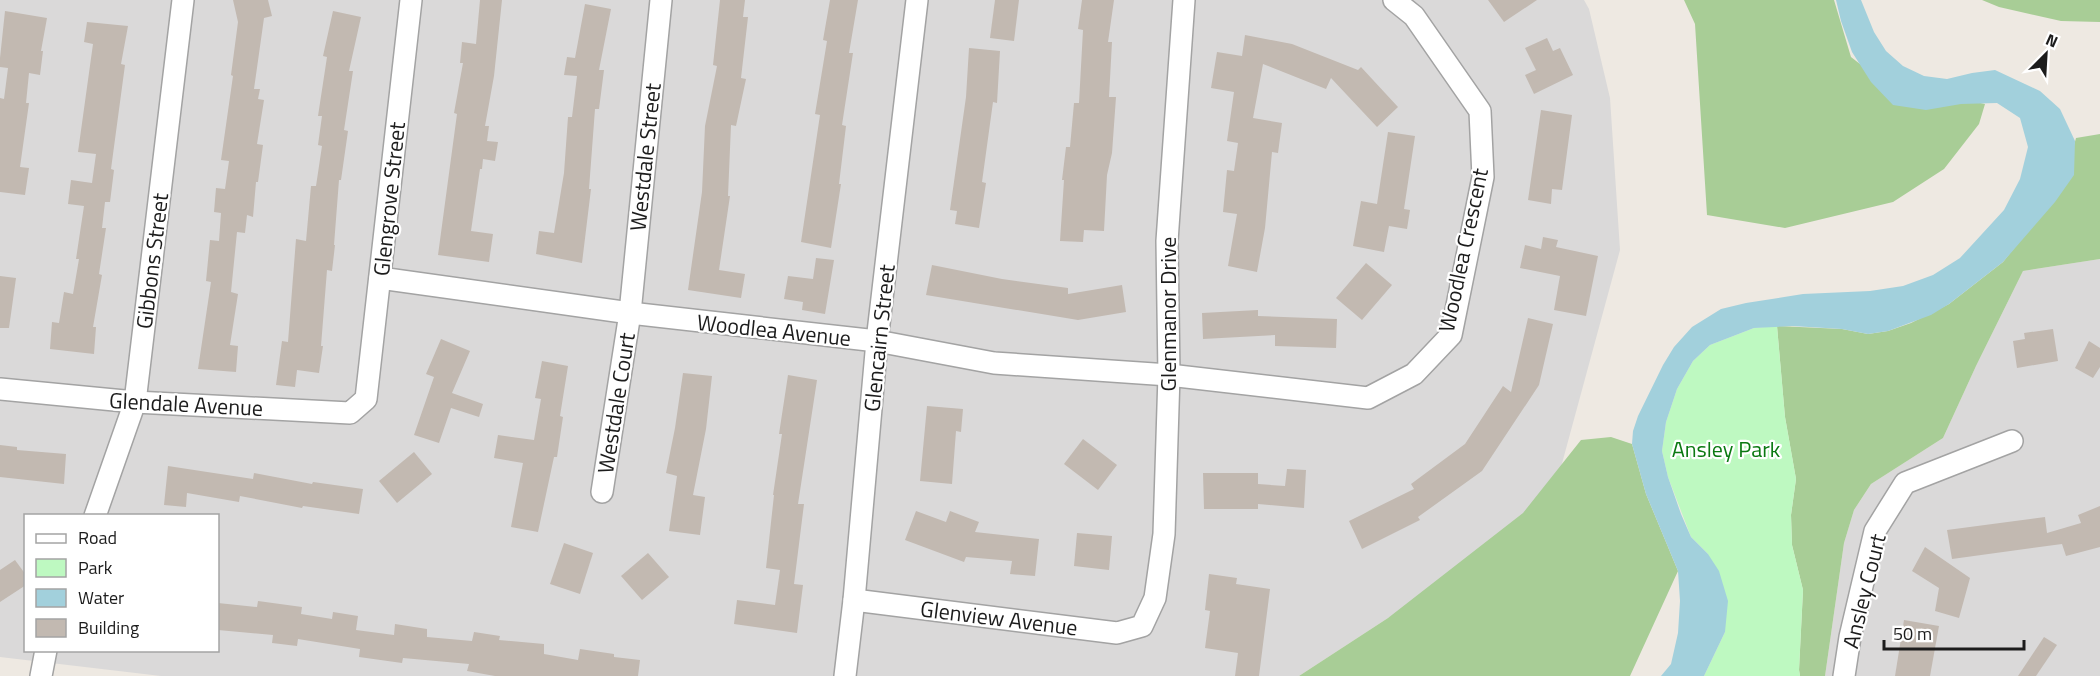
<svg xmlns="http://www.w3.org/2000/svg" width="2100" height="676" font-family="'Titillium Web',sans-serif">
	<rect width="100%" height="100%" fill="#eee9e2"/>
	<g fill="#dad9d9" fill-rule="evenodd">
		<path d="M0 0H1584L1589 9 1610 98 1620 250 1545 526 1388 618 1299 676H161L0 657ZM26 516H218V650H26Z"/>
		<polygon points="2100,259 2100,676 1825,676 1844,543 1854,510 1871,484 1943,438 1976,366 2023,271"/>
	</g>
	<g fill="#a8cd96">
		<polygon points="1684,0 1834,0 1851,57 1883,82 1985,104 1979,124 1944,169 1893,202 1785,228 1707,215 1695,24"/>
		<polygon points="1982,0 2100,0 2100,22 2061,21 1999,7"/>
		<polygon points="2100,134 2100,259 2023,271 1976,366 1943,438 1871,484 1854,510 1844,543 1825,676 1800,676 1799,670 1803,590 1792,545 1791,515 1796,479 1785,417 1777,326 1842,329 1868,334 1888,331 1911,323 1949,304 2003,262 2063,187 2076,138"/>
		<polygon points="1611,437 1632,444 1646,494 1678,571 1630,676 1299,676 1388,618 1523,513 1581,440"/>
	</g>
	<polygon fill="#bef9c1" points="1777,326 1785,417 1796,479 1791,515 1792,545 1803,590 1799,670 1800,676 1704,676 1725,632 1708,554 1691,537 1668,477 1662,451 1666,422 1677,389 1693,361 1710,345 1754,328"/>
	<polygon fill="#a2d0dc" points="1836,0 1861,0 1874,32 1886,51 1903,66 1924,76 1947,79 1972,73 1995,70 2040,91 2060,109 2075,141 2074,175 2055,202 2003,262 1949,304 1931,315 1888,331 1868,334 1842,329 1792,326 1754,328 1710,345 1693,361 1677,389 1666,422 1662,451 1668,477 1681,514 1691,537 1708,554 1719,571 1728,601 1725,632 1704,676 1661,676 1671,664 1678,633 1680,601 1678,571 1646,494 1632,444 1633,431 1638,416 1663,365 1674,347 1692,327 1721,309 1746,303 1803,294 1870,291 1903,286 1933,275 1960,258 2004,210 2020,179 2028,147 2020,118 1997,103 1961,104 1926,110 1893,105 1871,82 1852,52 1841,21"/>
	<g fill="#c2b9b1">
		<polygon points="233,0 268,0 272,16 264,18 254,89 260,89 258,99 264,100 257,144 263,145 258,182 256,182 253,217 247,215 245,233 237,232 231,292 238,294 230,345 238,346 236,372 198,369 211,282 206,281 210,240 219,241 221,213 214,212 216,188 225,189 229,161 221,160 233,76 231,75 238,22"/>
		<polygon points="480,0 502,0 494,76 485,126 489,126 487,141 498,142 495,161 483,159 482,169 480,169 471,231 493,234 489,262 438,255 457,114 454,113 463,63 460,63 462,42 476,44"/>
		<polygon points="720,0 745,0 743,17 748,17 741,78 746,79 736,126 731,125 728,196 730,196 719,270 745,274 741,298 688,290 702,192 705,126 717,66 713,65"/>
		<polygon points="830,0 858,0 849,53 853,53 842,125 846,126 839,184 841,184 831,248 801,242 820,115 815,114 827,41 823,40"/>
		<polygon points="995,0 1019,0 1014,41 990,38"/>
		<polygon points="1082,0 1114,0 1108,42 1112,42 1109,97 1116,97 1112,153 1107,175 1104,231 1084,230 1083,242 1060,241 1064,180 1062,180 1066,147 1070,147 1074,103 1079,103 1083,30 1078,29"/>
		<polygon points="1488,0 1537,0 1504,22"/>
		<polygon points="585,4 611,9 599,70 604,70 599,109 595,109 589,189 591,189 582,263 536,254 539,231 554,233 564,173 568,117 572,117 577,76 564,75 567,57 575,58"/>
		<polygon points="5,11 47,18 41,51 43,51 40,75 29,73 26,103 29,103 20,167 29,168 25,195 0,192 0,98 4,99 8,68 0,67 0,58"/>
		<polygon points="333,11 361,17 349,71 353,71 344,130 348,131 341,180 339,180 334,245 335,245 332,271 327,270 321,346 323,346 319,373 297,370 295,387 276,385 282,341 288,342 296,239 306,241 311,186 316,186 322,146 318,145 322,116 318,116 327,57 323,56"/>
		<polygon points="87,22 128,26 121,64 125,65 111,169 114,170 110,202 105,202 102,228 106,228 99,274 102,275 93,327 96,327 94,354 50,349 52,322 59,323 64,292 73,294 79,259 76,259 84,206 68,204 71,180 92,183 96,154 78,152 93,44 84,42"/>
		<polygon points="1245,35 1292,44 1358,70 1361,67 1398,107 1377,127 1331,78 1326,89 1263,64 1253,118 1282,123 1278,153 1272,152 1265,228 1257,272 1228,266 1237,214 1223,212 1227,170 1234,171 1238,143 1227,141 1234,92 1211,88 1217,52 1242,56"/>
		<polygon points="1547,38 1553,51 1560,48 1573,75 1534,94 1525,75 1536,70 1525,48"/>
		<polygon points="969,48 1000,51 997,103 993,102 982,182 986,183 979,228 955,224 957,211 950,210 966,97"/>
		<polygon points="1541,110 1572,115 1562,190 1552,189 1551,204 1528,200"/>
		<polygon points="1388,132 1415,136 1404,209 1410,210 1407,229 1389,226 1384,252 1353,246 1361,201 1377,204"/>
		<polygon points="1543,237 1558,240 1556,247 1598,256 1586,316 1554,310 1560,276 1520,268 1525,245 1541,249"/>
		<polygon points="816,258 834,260 825,314 802,310 803,302 784,299 788,276 813,279"/>
		<polygon points="1366,263 1392,285 1362,320 1336,298"/>
		<polygon points="932,265 1002,279 1068,288 1068,294 1122,285 1126,312 1078,320 926,295"/>
		<polygon points="0,276 16,278 9,328 0,328"/>
		<polygon points="1258,310 1258,316 1337,319 1336,348 1275,346 1275,335 1203,339 1202,313"/>
		<polygon points="1528,318 1553,324 1539,385 1482,471 1418,517 1420,520 1362,549 1349,521 1414,489 1411,484 1465,444 1503,386 1511,392"/>
		<polygon points="2053,329 2058,361 2017,368 2013,341 2025,339 2024,333"/>
		<polygon points="441,339 470,351 452,393 483,404 479,417 451,408 439,443 414,435 434,377 426,374"/>
		<polygon points="2089,341 2100,348 2100,367 2093,378 2075,368"/>
		<polygon points="542,361 568,366 560,416 563,417 557,457 554,457 538,532 511,527 523,463 494,458 498,435 534,440 541,399 535,398"/>
		<polygon points="683,373 712,376 706,429 693,495 705,497 700,535 669,531 677,476 666,473 675,428"/>
		<polygon points="788,375 817,380 798,504 804,504 794,584 803,585 797,633 734,624 737,600 775,605 780,570 766,568 774,495 773,495 782,434 779,434"/>
		<polygon points="927,406 963,409 961,432 956,431 952,484 920,481"/>
		<polygon points="1083,439 1117,465 1098,490 1064,464"/>
		<polygon points="0,445 17,447 17,450 66,454 64,484 0,477"/>
		<polygon points="414,452 432,474 397,503 379,481"/>
		<polygon points="168,466 253,479 254,473 312,484 313,482 363,489 359,514 303,506 302,508 240,496 239,502 187,493 186,507 164,505"/>
		<polygon points="1287,469 1306,470 1304,508 1258,504 1258,509 1204,509 1203,473 1258,473 1258,484 1285,486"/>
		<polygon points="2100,506 2100,547 2066,556 2062,544 1952,559 1947,530 2045,517 2047,533 2081,523 2078,515"/>
		<polygon points="916,511 946,522 950,511 979,522 975,532 1039,539 1035,576 1010,574 1012,561 966,557 964,562 905,540"/>
		<polygon points="1077,533 1112,536 1109,570 1074,566"/>
		<polygon points="564,543 593,553 580,594 550,584"/>
		<polygon points="1925,547 1970,578 1959,618 1935,611 1939,588 1912,571"/>
		<polygon points="648,553 669,577 642,600 621,576"/>
		<polygon points="15,560 26,575 26,585 0,602 0,570"/>
		<polygon points="1209,574 1237,578 1236,584 1270,589 1259,676 1235,676 1238,653 1205,648 1210,611 1205,610"/>
		<polygon points="258,601 302,607 301,614 332,619 333,612 358,616 356,630 394,635 395,624 427,629 427,637 472,641 474,632 500,636 499,640 544,644 544,654 578,660 580,649 614,654 614,657 640,660 638,676 495,676 467,671 469,664 403,658 402,663 359,657 360,649 298,639 297,646 272,643 273,635 218,630 218,603 257,607"/>
		<polygon points="1904,620 1939,626 1930,676 1895,676"/>
		<polygon points="2044,637 2057,645 2036,676 2018,676"/>
	</g>
	<g fill="none" stroke-linecap="round" stroke-linejoin="round">
		<g stroke="#a3a3a3" stroke-width="24">
			<g id="minor">
				<polyline points="380,278 630,313 877,341 994,363 1169,375 1368,398 1414,374 1451,335 1483,177 1480,111 1414,16 1394,0"/>
				<polyline points="0,389 135,402 350,413 366,399 411,0"/>
				<polyline points="602,492 630,313 661,0"/>
				<polyline points="95,516 135,402 183,0"/>
				<polyline points="854,600 1117,633 1142,626 1155,598 1164,534 1169,375 1167,241 1184,0"/>
				<polyline points="41,676 46,650"/>
				<polyline points="845,676 854,600 877,341 917,0"/>
				<polyline points="1844,676 1850,637 1875,531 1905,483 2012,441"/>
			</g>
		</g>
		<use href="#minor" stroke="#fff" stroke-width="21"/>
	</g>
	<g text-anchor="middle" dominant-baseline="central" stroke-width="4.5" stroke-linejoin="round" paint-order="stroke">
		<g font-size="22" fill="#1c1c1c" stroke="#fff">
			<text transform="translate(645 157) rotate(-84)">Westdale Street</text>
			<text transform="translate(389 199) rotate(-84)">Glengrove Street</text>
			<text transform="translate(1463 250) rotate(-78)">Woodlea Crescent</text>
			<text transform="translate(152 261) rotate(-83)">Gibbons Street</text>
			<text transform="translate(1168 314) rotate(-90)">Glenmanor Drive</text>
			<text transform="translate(774 330) rotate(6)">Woodlea Avenue</text>
			<text transform="translate(879 338) rotate(-84)">Glencairn Street</text>
			<text transform="translate(616 403) rotate(-81)">Westdale Court</text>
			<text transform="translate(186 404) rotate(3)">Glendale Avenue</text>
			<text transform="translate(1864 591) rotate(-76)">Ansley Court</text>
			<text transform="translate(999 618) rotate(7)">Glenview Avenue</text>
		</g>
		<g font-size="22" fill="#0b7912" stroke="#fff">
			<text x="1726" y="449">Ansley Park</text>
		</g>
	</g>
	<rect x="24" y="514" width="195" height="138" fill="#ffffff" stroke="#a4a4a4" stroke-width="1.5"/>
	<rect x="36" y="534" width="30" height="9" fill="#ffffff" stroke="#a4a4a4" stroke-width="1.5"/>
	<text x="78" y="544" font-size="18" fill="#1c1c1c">Road</text>
	<rect x="36" y="559" width="30" height="18" fill="#bef9c1" stroke="#a4a4a4" stroke-width="1.5"/>
	<text x="78" y="574" font-size="18" fill="#1c1c1c">Park</text>
	<rect x="36" y="589" width="30" height="18" fill="#a2d0dc" stroke="#a4a4a4" stroke-width="1.5"/>
	<text x="78" y="604" font-size="18" fill="#1c1c1c">Water</text>
	<rect x="36" y="619" width="30" height="18" fill="#c2b9b1" stroke="#a4a4a4" stroke-width="1.5"/>
	<text x="78" y="634" font-size="18" fill="#1c1c1c">Building</text>
	<g transform="translate(2046 54) rotate(24)" stroke="#ffffff" stroke-width="4.5" paint-order="stroke">
	<path d="M0-4.5L10 22L0 15L-10 22Z" fill="#1c1c1c"/>
	<text y="-9" font-size="16" font-weight="bold" text-anchor="middle" fill="#1c1c1c">N</text>
	</g>
	<path d="M1884 640v9h140v-9" fill="none" stroke="#1c1c1c" stroke-width="3"/>
	<text x="1893" y="640" font-size="18" fill="#1c1c1c" stroke="#ffffff" stroke-width="4.5" paint-order="stroke">50 m</text>
</svg>
